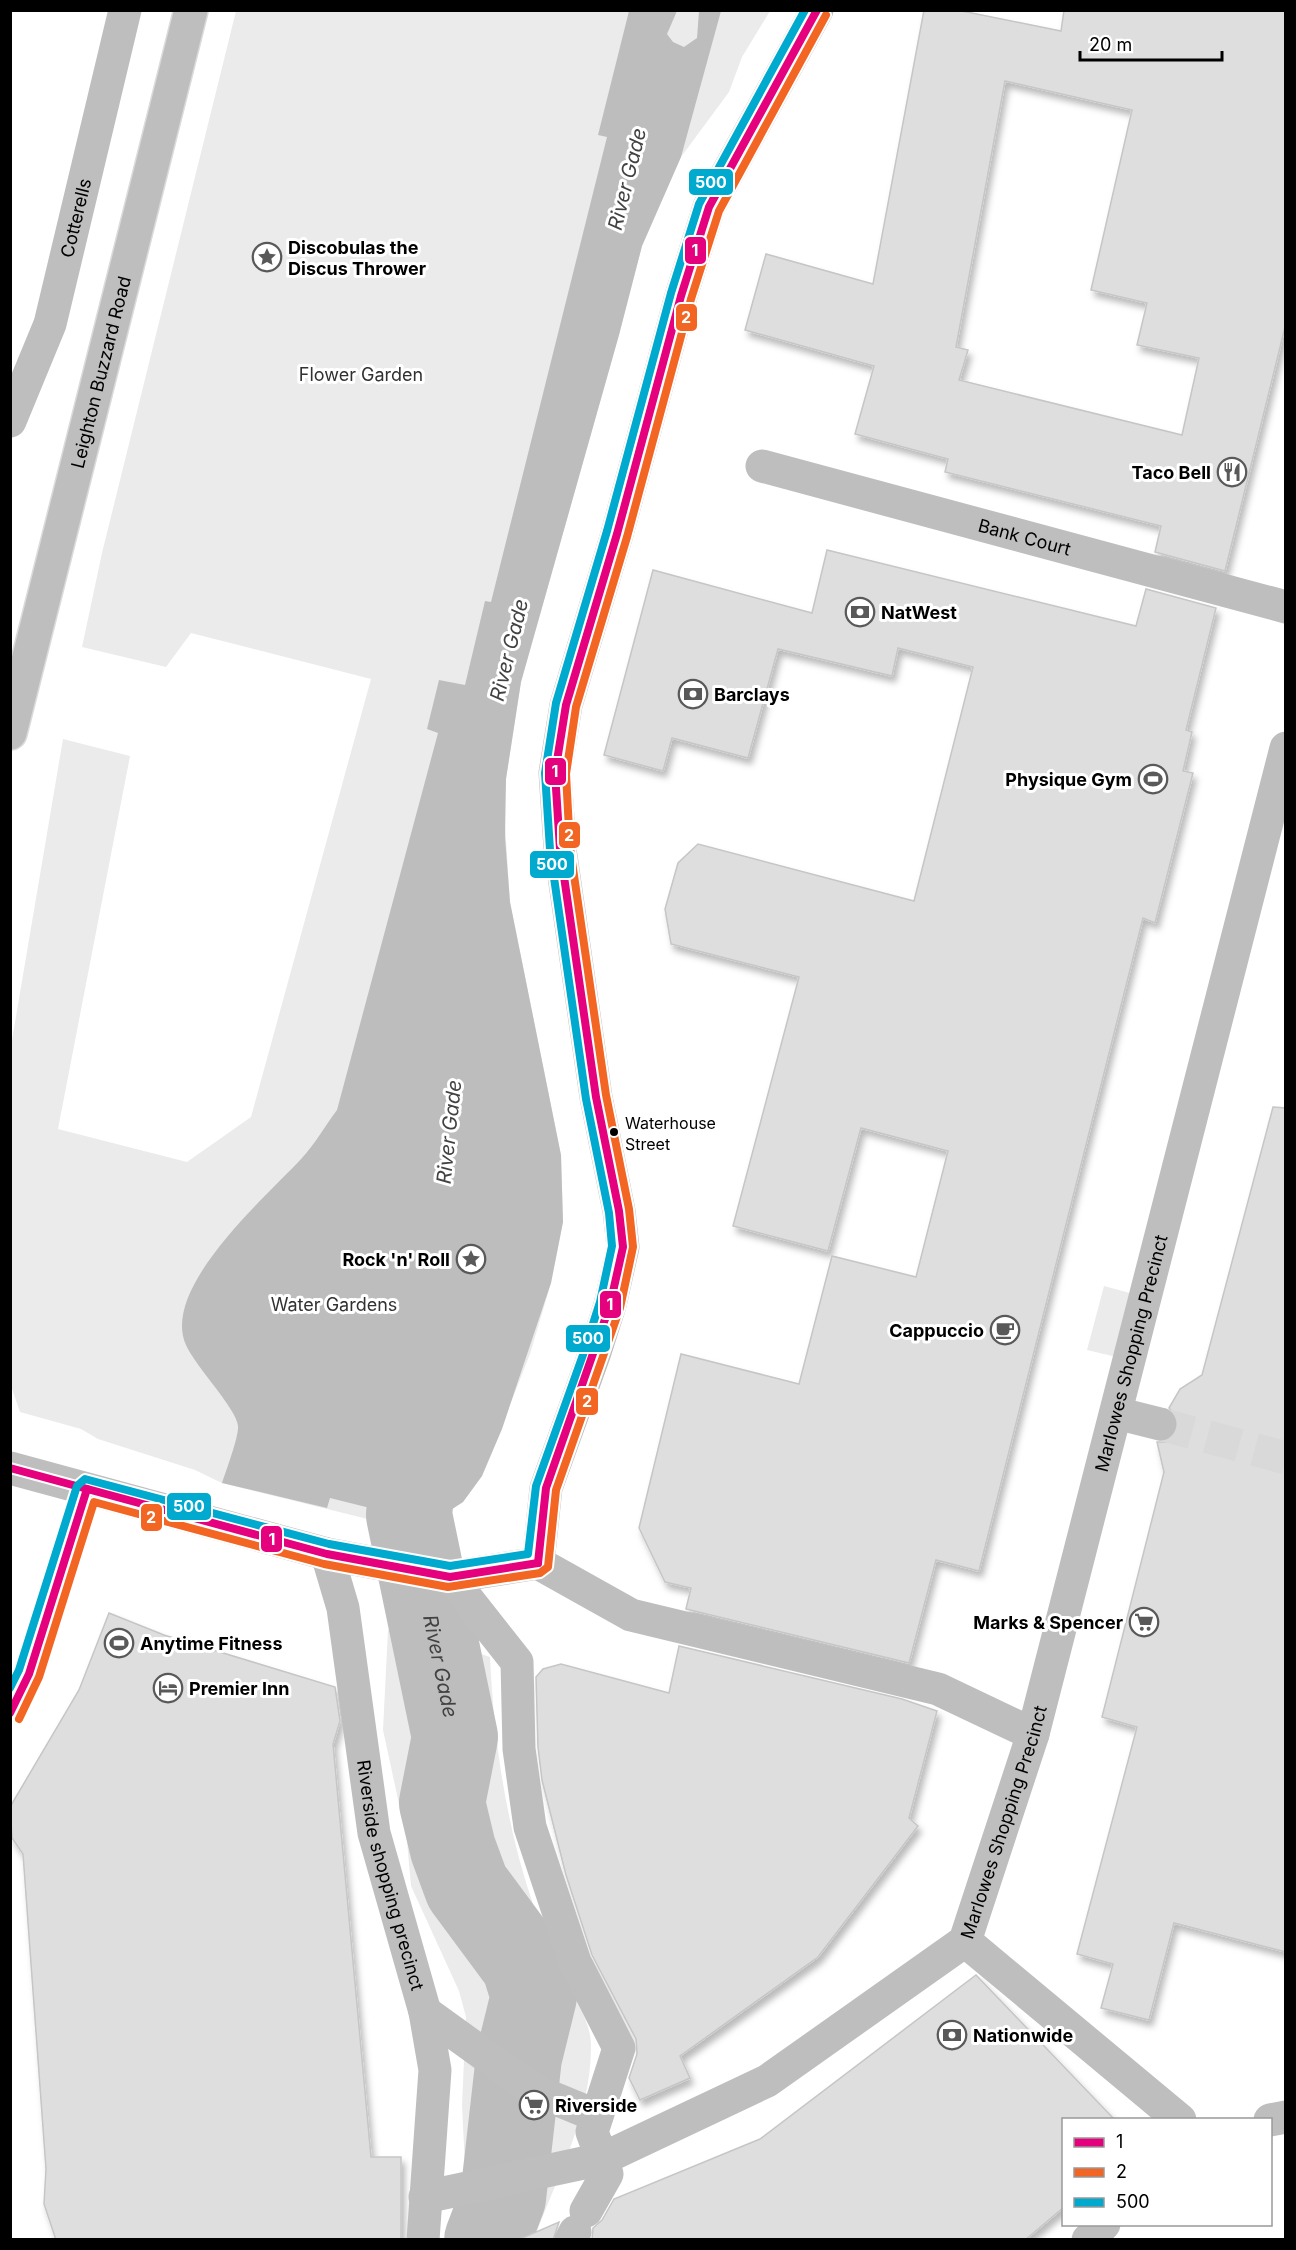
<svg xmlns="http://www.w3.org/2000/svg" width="1296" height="2250" font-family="Inter,sans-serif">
	<defs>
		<filter id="shadow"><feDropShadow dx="3.5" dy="6" stdDeviation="3" flood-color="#0004"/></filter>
	</defs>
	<rect width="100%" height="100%" fill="#fff"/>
	<g fill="#ebebeb">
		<polygon points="236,11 770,11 742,57 729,92 681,157 642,246 619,335 521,682 506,779 504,809 510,902 561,1155 563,1222 551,1283 530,1354 482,1476 463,1502 440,1517 392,1525 222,1483 195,1470 98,1439 81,1429 20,1412 11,1386 11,1046 63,739 130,756 58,1129 187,1162 251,1117 371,679 191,633 166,667 82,647 102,553"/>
		<polygon points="1104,1286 1141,1296 1125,1359 1087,1350"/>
		<path d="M388 1630C423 1628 458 1646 490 1657 494 1743 506 1826 534 1907 542 1930 551 1954 561 1975 574 2000 592 2020 591 2049 590 2117 557 2177 534 2239H455L461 2214 465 2167 462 2105 466 2017 459 1991 411 1886 407 1841 383 1730Z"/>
	</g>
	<path fill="#bdbdbd" d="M629 11H677L667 34 673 42 684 47 697 38 699 11H721L681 157 642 246 619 335 521 682 506 779 505 837 510 902 561 1155 563 1222 551 1283 502 1429 482 1476 463 1502 440 1517 423 1522 392 1525 376 1520 378 1510 330 1498 327 1508 222 1483C226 1471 239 1436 238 1426 237 1409 195 1366 186 1345 160 1288 267 1196 302 1158 315 1144 325 1126 337 1110L438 733 427 729 439 680 465 685 485 601 491 602 607 137 598 135Z"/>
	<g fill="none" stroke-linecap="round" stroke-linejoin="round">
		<path stroke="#bdbdbd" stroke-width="86" id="s1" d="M420 1404 409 1515 455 1737 442 1803 453 1849 467 1887 524 1964 534 1996 519 2057 503 2198 487 2240"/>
	</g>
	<g fill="#dedede" stroke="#c6c6c6" stroke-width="1.5" fill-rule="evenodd" filter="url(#shadow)">
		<path d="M924 10H957L1061 31 1064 10H1286V323L1225 571 1155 552 1161 526 945 472 948 459 855 434 874 366 745 330 766 254 873 284ZM1005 81 1132 110 1091 290 1147 303 1137 345 1199 358 1182 435 959 380 968 350 956 347Z"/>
		<polygon points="827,550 1136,626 1146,589 1216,608 1186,730 1192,732 1183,771 1193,773 1155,923 1143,918 979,1571 936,1560 909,1663 686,1609 691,1588 665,1582 639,1528 681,1354 799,1384 832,1256 916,1277 948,1151 861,1128 828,1251 733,1226 799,977 671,944 665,909 678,863 698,844 914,901 973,667 898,648 892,676 778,649 748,758 672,738 663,771 604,755 653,570 812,613"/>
		<polygon points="1273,1107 1286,1108 1286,1952 1174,1923 1149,2020 1101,2008 1113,1964 1077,1954 1137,1727 1102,1717 1164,1472 1157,1442 1166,1442 1174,1437 1178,1429 1178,1419 1169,1408 1180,1389 1202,1375"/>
		<polygon points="109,1613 164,1635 335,1687 340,1721 333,1744 371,2157 401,2157 401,2240 56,2240 44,2204 46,2169 23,1854 12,1838 10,1807 79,1690"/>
		<polygon points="679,1646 902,1699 937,1711 909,1818 918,1826 818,1957 680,2056 690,2078 640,2100 629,2078 637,2054 636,2039 592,1955 566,1875 542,1780 538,1747 536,1677 543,1669 561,1664 669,1693"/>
		<polygon points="976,1975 1115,2120 1064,2120 1064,2207 1025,2240 592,2240 593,2228 602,2220 614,2199 760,2139"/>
		<polygon points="559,2222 553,2240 520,2240 520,2239"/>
	</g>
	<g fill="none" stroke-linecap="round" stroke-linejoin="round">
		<polyline stroke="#d9d9d9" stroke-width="33" stroke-dasharray="33 16" stroke-linecap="butt" points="1160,1424 1286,1458"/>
		<g stroke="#dbdbdb" stroke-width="36">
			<g id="primary">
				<path id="s6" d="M10 733 191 10"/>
			</g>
		</g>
		<g stroke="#bebebe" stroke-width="33">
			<path id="s2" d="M10 421 50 324 125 10"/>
			<path id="s3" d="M762 466 1286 607"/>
			<polyline points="1116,1413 1160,1424"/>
			<polyline points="10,1468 327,1554 450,1577 538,1563"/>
			<path id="s4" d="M327 1554 343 1608 374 1833 425 2012 435 2070 423 2240"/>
			<polyline points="538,1563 546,1488 594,1355 610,1305 623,1247 619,1211 596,1097 560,849 555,773 566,705 617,534 681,296 709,207 817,10"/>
			<polyline points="538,1563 631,1615 938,1689 1033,1734"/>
			<path id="s5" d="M450 1577 517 1662 519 1749 530 1827 575 1962 619 2048 592 2132 602 2159 767 2081 965 1941 1033 1734 1286 748"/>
			<polyline points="965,1941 1180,2120"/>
			<polyline points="425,2012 521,2081 546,2095 597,2116"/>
			<polyline points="1270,2120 1286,2117"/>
			<polyline points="425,2197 602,2159 607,2174 586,2211"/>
			<polyline points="571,2240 575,2232"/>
			<polyline points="1088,2240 1104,2224"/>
		</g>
		<use href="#primary" stroke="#bebebe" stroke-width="33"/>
		<g stroke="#fff" stroke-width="12">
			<g id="bus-1">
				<polyline points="10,1468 327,1554 450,1577 538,1563"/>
				<polyline points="538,1563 546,1488 610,1305 623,1247 619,1211 596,1097 560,849 555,773 566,705 617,534 681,296 709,207 817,10"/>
				<polyline points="10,1713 29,1674 87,1489"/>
			</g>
		</g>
		<g stroke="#fff" stroke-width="12">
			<polyline id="bus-2" points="19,1719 39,1677 94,1502 324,1564 448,1587 540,1573 548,1567 556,1490 620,1308 633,1247 629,1209 606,1095 570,848 566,774 576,707 627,537 691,299 719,211 826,15"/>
		</g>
		<g stroke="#fff" stroke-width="12">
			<polyline id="bus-3" points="10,1688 19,1670 77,1486 85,1479 329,1544 450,1566 528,1554 536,1486 584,1352 600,1302 612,1246 609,1213 586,1099 550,850 545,773 556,703 607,531 671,293 699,204 805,10"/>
		</g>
		<use href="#bus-1" stroke="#e5007d" stroke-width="8"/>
		<use href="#bus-2" stroke="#f26522" stroke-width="8"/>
		<use href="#bus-3" stroke="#00a9ce" stroke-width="8"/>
	</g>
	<defs>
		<g id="sight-ring" transform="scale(1.5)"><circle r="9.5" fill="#fff" stroke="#595959" stroke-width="1.5"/><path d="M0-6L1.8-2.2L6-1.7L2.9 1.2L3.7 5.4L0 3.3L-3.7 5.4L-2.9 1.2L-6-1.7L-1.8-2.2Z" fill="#595959"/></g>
		<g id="restaurant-ring" transform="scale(1.5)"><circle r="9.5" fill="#fff" stroke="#595959" stroke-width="1.5"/><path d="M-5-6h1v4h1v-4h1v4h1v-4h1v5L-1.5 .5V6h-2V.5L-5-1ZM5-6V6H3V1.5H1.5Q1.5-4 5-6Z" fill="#595959"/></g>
		<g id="bank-ring" transform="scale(1.5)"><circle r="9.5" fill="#fff" stroke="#595959" stroke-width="1.5"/><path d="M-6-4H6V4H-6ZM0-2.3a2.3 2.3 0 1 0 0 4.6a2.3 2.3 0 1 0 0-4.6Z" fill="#595959"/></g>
		<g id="stadium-ring" transform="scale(1.5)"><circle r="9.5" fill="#fff" stroke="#595959" stroke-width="1.5"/><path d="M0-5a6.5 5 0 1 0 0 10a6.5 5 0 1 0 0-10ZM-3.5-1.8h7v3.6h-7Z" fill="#595959"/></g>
		<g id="cafe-ring" transform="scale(1.5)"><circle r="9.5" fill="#fff" stroke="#595959" stroke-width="1.5"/><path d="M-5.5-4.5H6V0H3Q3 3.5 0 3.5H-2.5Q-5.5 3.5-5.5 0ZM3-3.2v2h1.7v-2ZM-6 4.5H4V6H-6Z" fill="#595959"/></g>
		<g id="supermarket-ring" transform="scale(1.5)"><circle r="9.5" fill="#fff" stroke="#595959" stroke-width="1.5"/><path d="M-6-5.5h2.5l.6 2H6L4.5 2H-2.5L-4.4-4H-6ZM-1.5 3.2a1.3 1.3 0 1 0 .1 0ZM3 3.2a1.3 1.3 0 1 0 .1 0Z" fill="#595959"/></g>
		<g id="hotel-ring" transform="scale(1.5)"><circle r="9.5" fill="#fff" stroke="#595959" stroke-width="1.5"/><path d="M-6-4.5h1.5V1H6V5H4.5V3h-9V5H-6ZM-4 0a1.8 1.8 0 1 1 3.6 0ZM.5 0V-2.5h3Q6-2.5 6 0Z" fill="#595959"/></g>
	</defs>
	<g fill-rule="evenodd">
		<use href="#sight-ring" x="267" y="257"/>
		<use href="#restaurant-ring" x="1232" y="472"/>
		<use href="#bank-ring" x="860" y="612"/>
		<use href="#bank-ring" x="693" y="694"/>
		<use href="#stadium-ring" x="1153" y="779"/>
		<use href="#sight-ring" x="471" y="1259"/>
		<use href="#cafe-ring" x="1005" y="1330"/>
		<use href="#supermarket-ring" x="1144" y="1622"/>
		<use href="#stadium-ring" x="119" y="1643"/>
		<use href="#hotel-ring" x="168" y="1688"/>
		<use href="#bank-ring" x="952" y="2035"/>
		<use href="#supermarket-ring" x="534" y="2105"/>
	</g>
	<circle fill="#000" stroke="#fff" stroke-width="2" cx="614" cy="1132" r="5"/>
	<g text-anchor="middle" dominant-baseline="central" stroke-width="6" stroke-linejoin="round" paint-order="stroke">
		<g font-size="16" fill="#000" stroke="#fff" text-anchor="start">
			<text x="625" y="1123">Waterhouse<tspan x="625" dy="21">Street</tspan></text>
		</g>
		<g font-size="18" fill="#000" stroke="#fff">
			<text stroke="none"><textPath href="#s2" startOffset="214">Cotterells</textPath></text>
			<text stroke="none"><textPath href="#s6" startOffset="372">Leighton Buzzard Road</textPath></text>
			<text stroke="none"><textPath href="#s3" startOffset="272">Bank Court</textPath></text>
			<text stroke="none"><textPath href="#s5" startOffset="1666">Marlowes Shopping Precinct</textPath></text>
			<text stroke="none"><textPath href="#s5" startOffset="1180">Marlowes Shopping Precinct</textPath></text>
			<text stroke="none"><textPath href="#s4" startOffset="328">Riverside shopping precinct</textPath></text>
		</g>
		<g font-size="18" font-weight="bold" fill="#000" stroke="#fff" text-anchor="start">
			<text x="288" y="247">Discobulas the<tspan x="288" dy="21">Discus Thrower</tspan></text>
			<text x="1211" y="472" text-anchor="end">Taco Bell</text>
			<text x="881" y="612">NatWest</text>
			<text x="714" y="694">Barclays</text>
			<text x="1132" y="779" text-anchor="end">Physique Gym</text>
			<text x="450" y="1259" text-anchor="end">Rock 'n' Roll</text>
			<text x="984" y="1330" text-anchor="end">Cappuccio</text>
			<text x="1123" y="1622" text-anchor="end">Marks &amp; Spencer</text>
			<text x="140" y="1643">Anytime Fitness</text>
			<text x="189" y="1688">Premier Inn</text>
			<text x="973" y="2035">Nationwide</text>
			<text x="555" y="2105">Riverside</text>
		</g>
		<g font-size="18" fill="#313131" stroke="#fff">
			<text x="361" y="374">Flower Garden</text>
			<text x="334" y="1304">Water Gardens</text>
		</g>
		<g font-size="20" font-style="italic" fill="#424242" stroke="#fff">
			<text transform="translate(627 179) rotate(-76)">River Gade</text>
			<text transform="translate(509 650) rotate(-76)">River Gade</text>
			<text transform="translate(449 1132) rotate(-84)">River Gade</text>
			<text stroke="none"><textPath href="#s1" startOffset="266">River Gade</textPath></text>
		</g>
	</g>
	<g stroke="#fff" stroke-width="2">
		<rect x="688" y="168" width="46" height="28" rx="6" fill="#00a9ce"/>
		<rect x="684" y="236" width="23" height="29" rx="6" fill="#e5007d"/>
		<rect x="675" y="303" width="23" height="29" rx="6" fill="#f26522"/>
		<rect x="544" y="757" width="23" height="29" rx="6" fill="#e5007d"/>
		<rect x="558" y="821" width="23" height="28" rx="6" fill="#f26522"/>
		<rect x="529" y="850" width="46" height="29" rx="6" fill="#00a9ce"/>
		<rect x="599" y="1290" width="23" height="29" rx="6" fill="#e5007d"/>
		<rect x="565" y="1324" width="46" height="29" rx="6" fill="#00a9ce"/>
		<rect x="575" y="1387" width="24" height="29" rx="6" fill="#f26522"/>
		<rect x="166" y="1492" width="46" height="29" rx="6" fill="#00a9ce"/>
		<rect x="140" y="1503" width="23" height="29" rx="6" fill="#f26522"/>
		<rect x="260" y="1525" width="23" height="28" rx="6" fill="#e5007d"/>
	</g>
	<g font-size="16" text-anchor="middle" font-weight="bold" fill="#fff">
		<text x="711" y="188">500</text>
		<text x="695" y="256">1</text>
		<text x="686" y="323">2</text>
		<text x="555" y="777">1</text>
		<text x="569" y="841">2</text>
		<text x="552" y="870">500</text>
		<text x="610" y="1310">1</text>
		<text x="588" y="1344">500</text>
		<text x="587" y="1407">2</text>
		<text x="189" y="1512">500</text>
		<text x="151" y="1523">2</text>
		<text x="272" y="1545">1</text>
	</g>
	<rect width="1296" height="2250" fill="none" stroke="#000000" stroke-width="24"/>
	<rect x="1062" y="2118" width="210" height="108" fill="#ffffff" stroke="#999999" stroke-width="1.5"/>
	<rect x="1074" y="2138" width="30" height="9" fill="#e5007d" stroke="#999999" stroke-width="1.5"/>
	<text x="1116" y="2148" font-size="18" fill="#000000">1</text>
	<rect x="1074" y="2168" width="30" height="9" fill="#f26522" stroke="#999999" stroke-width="1.5"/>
	<text x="1116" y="2178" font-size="18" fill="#000000">2</text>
	<rect x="1074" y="2198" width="30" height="9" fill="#00a9ce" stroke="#999999" stroke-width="1.5"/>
	<text x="1116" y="2208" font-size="18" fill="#000000">500</text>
	<path d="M1080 51v9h142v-9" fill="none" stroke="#000000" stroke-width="3"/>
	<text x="1089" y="51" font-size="18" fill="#000000" stroke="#ffffff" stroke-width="4.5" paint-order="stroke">20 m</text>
</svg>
